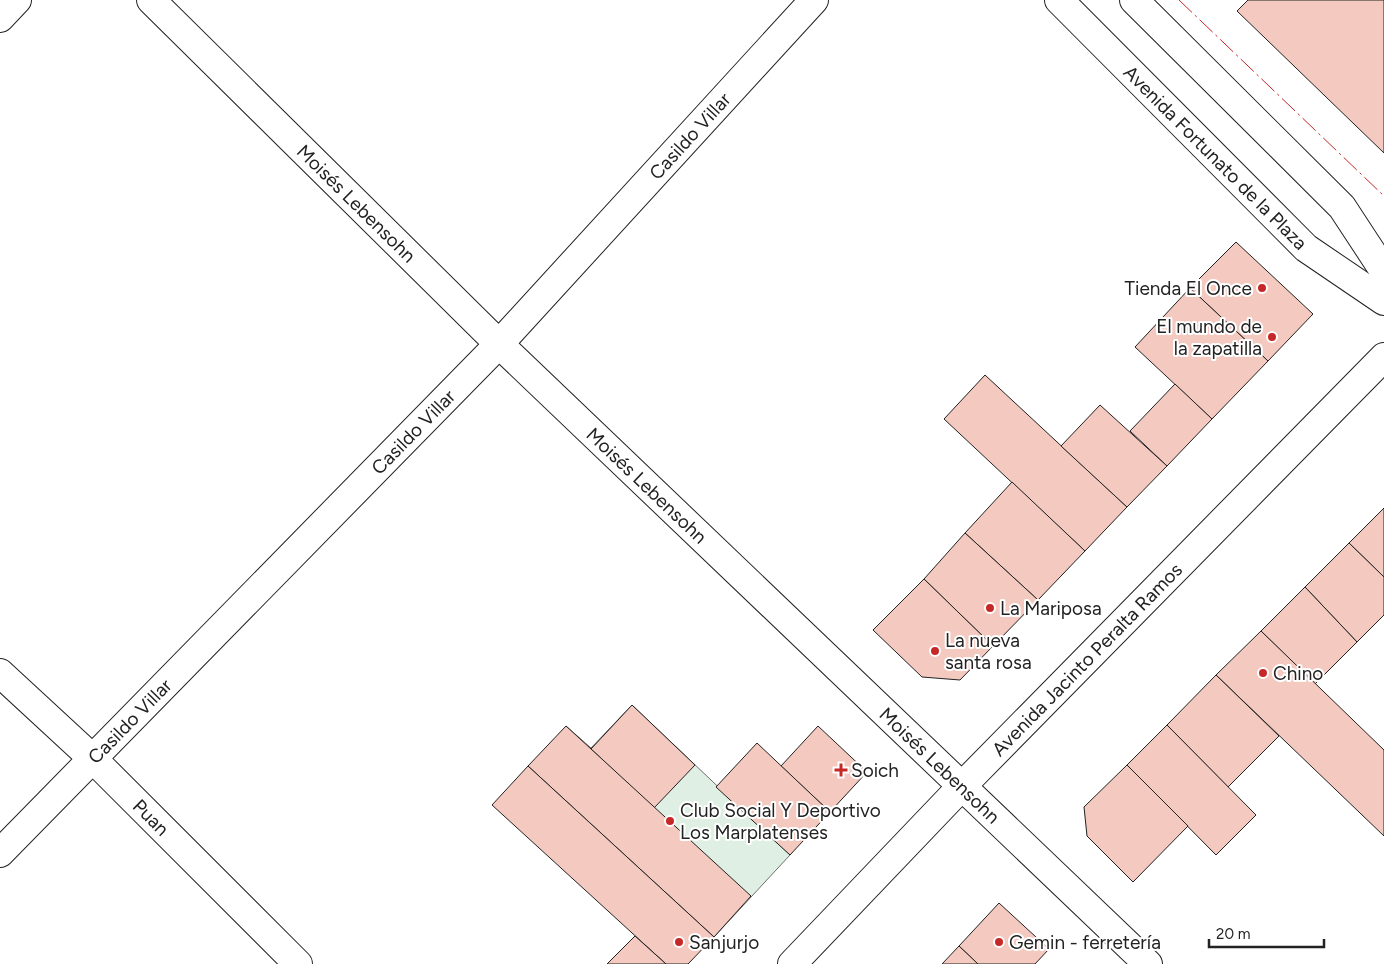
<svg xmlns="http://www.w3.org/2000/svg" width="1384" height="964" font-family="Figtree,sans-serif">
	<rect width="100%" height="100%" fill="#fff"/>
	<polygon fill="#e0efe3" stroke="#6f6f6f" points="632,705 790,855 714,937 566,726 591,748"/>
	<g fill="#f3c9c0" stroke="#222">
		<polygon points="1248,0 1384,0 1384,153 1237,11"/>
		<polygon points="1236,242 1313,314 1268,361 1190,288"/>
		<polygon points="1190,288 1268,361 1212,419 1135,347"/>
		<polygon points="985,375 1127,507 1085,551 944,419"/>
		<polygon points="1175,384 1212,419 1167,466 1130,431"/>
		<polygon points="1100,405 1167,466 1127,507 1061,446"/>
		<polygon points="1012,482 1085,551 1038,600 965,533"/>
		<polygon points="1384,508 1384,577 1349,543"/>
		<polygon points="965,533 1038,600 993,646 924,579"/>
		<polygon points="1349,543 1384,577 1384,615 1357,642 1305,587"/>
		<polygon points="924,579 993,646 960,680 922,677 873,630"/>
		<polygon points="1305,587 1357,642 1315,684 1261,631"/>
		<polygon points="1261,631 1384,750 1384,836 1216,675"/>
		<polygon points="1216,675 1279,736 1228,787 1167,725"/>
		<polygon points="632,705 695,765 654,808 591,749"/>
		<polygon points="1167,725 1256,815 1216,855 1127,765"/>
		<polygon points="566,726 751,896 714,937 528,766"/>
		<polygon points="818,726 867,772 830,812 781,766"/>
		<polygon points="757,743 830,812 790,855 716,787"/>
		<polygon points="1127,765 1188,826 1133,882 1087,836 1084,807"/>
		<polygon points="528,766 714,937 688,964 666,964 492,805"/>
		<polygon points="999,903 1049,949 1035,964 978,964 959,946"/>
		<polygon points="635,936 666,964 607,964"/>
		<polygon points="959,946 978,964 942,964"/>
	</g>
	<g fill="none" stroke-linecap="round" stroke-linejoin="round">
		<g stroke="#222" stroke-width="30">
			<g id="minor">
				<path id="s1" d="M151 0 499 344 1148 964"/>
				<polyline points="0,18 17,0"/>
				<path id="s2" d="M0 673 92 758 298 964"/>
				<path id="s3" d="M0 853 499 344 814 0"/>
			</g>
		</g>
		<g stroke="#222" stroke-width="30">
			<g id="major">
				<path id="s4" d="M1059 0 1306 248 1384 301"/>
				<polyline points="1134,0 1342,207 1384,271"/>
				<path id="s5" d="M792 964 963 785 1384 357"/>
			</g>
		</g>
		<use href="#minor" stroke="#fff" stroke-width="28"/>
		<use href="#major" stroke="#fff" stroke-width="28"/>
		<polyline stroke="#c62828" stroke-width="1" stroke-dasharray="18 4 2.5 4" stroke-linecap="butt" points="1179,0 1384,196"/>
	</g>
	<g fill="#c62828" stroke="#fff" stroke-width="2">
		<circle cx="1262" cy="288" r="5"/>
		<circle cx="1272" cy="337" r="5"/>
		<circle cx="990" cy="608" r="5"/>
		<circle cx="935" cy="651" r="5"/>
		<circle cx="1263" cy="673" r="5"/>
		<path d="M838.5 762.5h5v5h5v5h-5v5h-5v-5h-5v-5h5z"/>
		<circle cx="670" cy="821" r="5"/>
		<circle cx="679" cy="942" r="5"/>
		<circle cx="999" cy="942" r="5"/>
	</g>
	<g text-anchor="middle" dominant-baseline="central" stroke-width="4" stroke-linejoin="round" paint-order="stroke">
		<g font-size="19" fill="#222" stroke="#fff">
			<text stroke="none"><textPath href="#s3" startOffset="995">Casildo Villar</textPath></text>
			<text stroke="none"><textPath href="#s4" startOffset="222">Avenida Fortunato de la Plaza</textPath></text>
			<text stroke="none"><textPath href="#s1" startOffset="289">Moisés Lebensohn</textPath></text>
			<text stroke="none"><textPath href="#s3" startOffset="590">Casildo Villar</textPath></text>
			<text stroke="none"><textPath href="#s1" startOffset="694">Moisés Lebensohn</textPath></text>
			<text stroke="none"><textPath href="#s5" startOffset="424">Avenida Jacinto Peralta Ramos</textPath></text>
			<text stroke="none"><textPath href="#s3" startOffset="185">Casildo Villar</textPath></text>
			<text stroke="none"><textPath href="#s1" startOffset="1099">Moisés Lebensohn</textPath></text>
			<text stroke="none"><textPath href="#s2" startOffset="209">Puan</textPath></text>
		</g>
		<g font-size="19" fill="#222" stroke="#fff" text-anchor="start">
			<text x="1252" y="288" text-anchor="end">Tienda El Once</text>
			<text x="1262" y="326" text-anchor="end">El mundo de<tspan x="1262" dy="22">la zapatilla</tspan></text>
			<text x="1000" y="608">La Mariposa</text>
			<text x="945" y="640">La nueva<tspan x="945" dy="22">santa rosa</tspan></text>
			<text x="1273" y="673">Chino</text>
			<text x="851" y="770">Soich</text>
			<text x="680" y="810">Club Social Y Deportivo<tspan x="680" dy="22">Los Marplatenses</tspan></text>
			<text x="689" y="942">Sanjurjo</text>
			<text x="1009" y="942">Gemin - ferretería</text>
		</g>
	</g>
	<path d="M1209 939v8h115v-8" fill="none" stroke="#222222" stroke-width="2.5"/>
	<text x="1216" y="939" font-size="15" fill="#222222" stroke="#ffffff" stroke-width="4" paint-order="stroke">20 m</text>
</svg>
